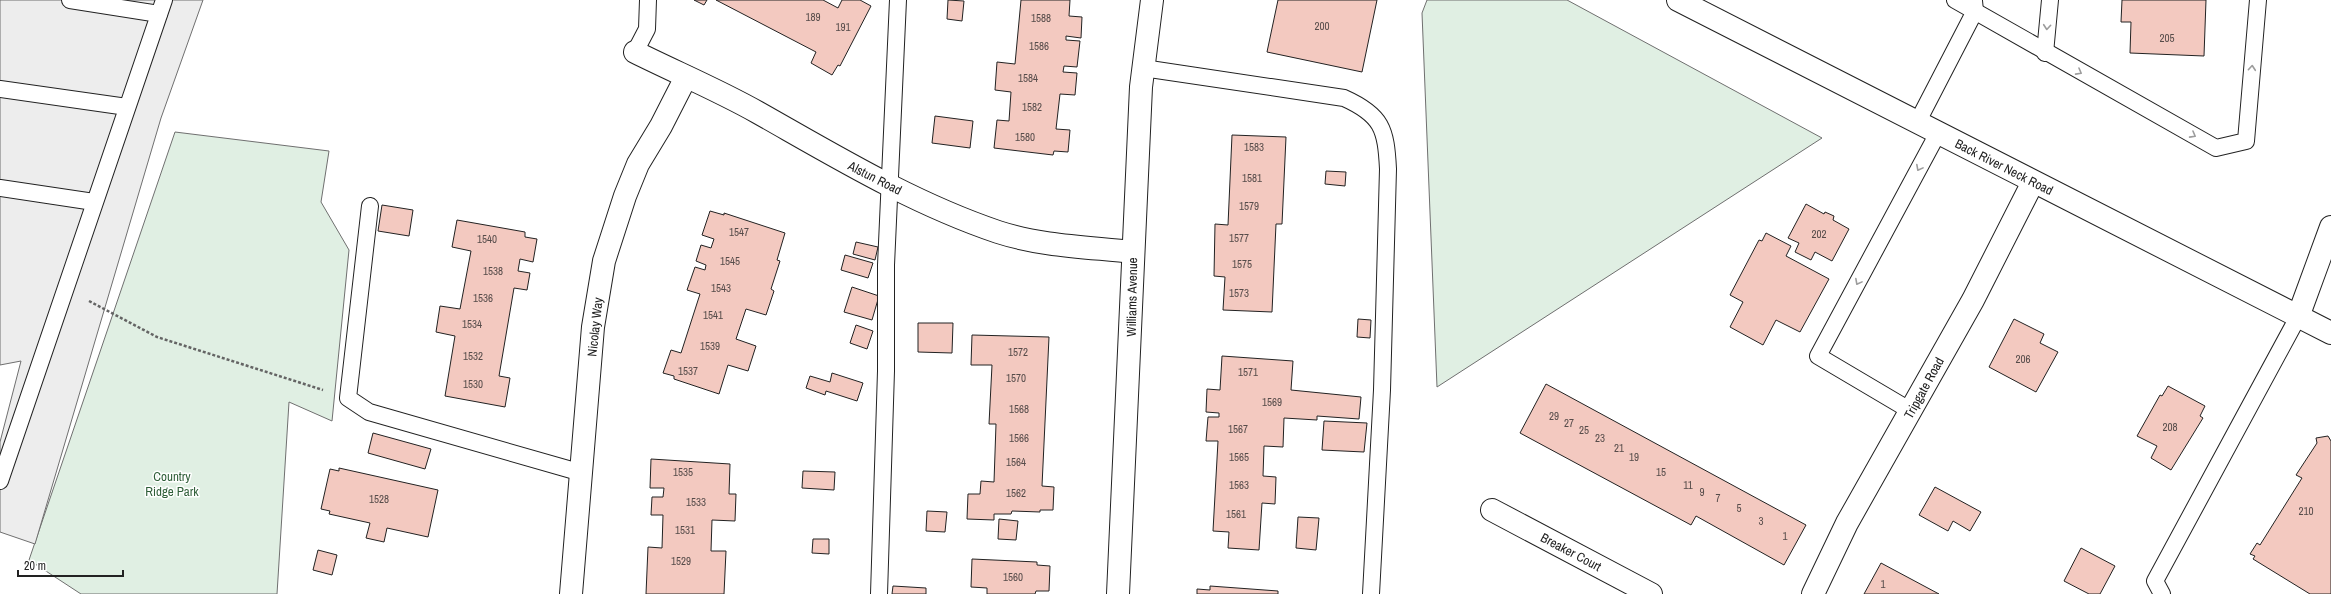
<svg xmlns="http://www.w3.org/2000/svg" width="2331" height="594" font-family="'Archivo Narrow',sans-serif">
	<rect width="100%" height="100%" fill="#fff"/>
	<g fill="#e0efe3" stroke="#6f6f6f">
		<polygon points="1427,0 1567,0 1822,138 1437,387 1422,13"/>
		<polygon points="175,132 329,151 321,202 349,250 332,421 289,402 277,594 81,594 29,560"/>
	</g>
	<polygon fill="#ededed" stroke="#6f6f6f" points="0,0 203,0 161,118 35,544 0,532 0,442 21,361 0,365"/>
	<g fill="#f3c9c0" stroke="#222">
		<polygon points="694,0 707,0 704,5"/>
		<polygon points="716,0 823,0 838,8 842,0 860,0 871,6 840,66 838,65 832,75 811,63 816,52"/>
		<polygon points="948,0 964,1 962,21 947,19"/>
		<polygon points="1021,0 1070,0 1069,16 1082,17 1081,38 1066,36 1066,40 1080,41 1077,67 1064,66 1063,72 1077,73 1075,95 1060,94 1056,129 1070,130 1068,152 1054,151 1053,155 994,148 997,120 1009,121 1011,92 995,90 997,62 1015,64"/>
		<polygon points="1278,0 1377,0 1362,72 1267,52"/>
		<polygon points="2122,0 2206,0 2204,56 2130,53 2131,22 2121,22"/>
		<polygon points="935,116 973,121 970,148 932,143"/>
		<polygon points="1232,135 1286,137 1282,224 1276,224 1272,312 1223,310 1225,277 1214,276 1215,224 1228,225"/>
		<polygon points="1326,171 1346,172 1345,186 1325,184"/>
		<polygon points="1806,204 1824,214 1825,212 1834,216 1833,220 1849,229 1832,261 1815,252 1811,260 1795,252 1799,243 1788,238"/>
		<polygon points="382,205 413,210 409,236 378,231"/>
		<polygon points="710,211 724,215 724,213 785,233 777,260 780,261 771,289 774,291 766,315 746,309 736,339 756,346 748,371 728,365 719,394 674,379 674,376 663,373 671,350 681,353 700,294 687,290 695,267 705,270 706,265 696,261 701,245 711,248 714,239 702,235"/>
		<polygon points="457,220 525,232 525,237 537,239 533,262 520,259 518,271 530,273 527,290 514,288 499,376 510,378 505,407 445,396 455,336 436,332 440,306 460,309 471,251 452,247"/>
		<polygon points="1766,233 1791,246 1786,256 1829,279 1800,332 1776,320 1763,345 1730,327 1743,302 1730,295 1759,240 1762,241"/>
		<polygon points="856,242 878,247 875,260 853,254"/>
		<polygon points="845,255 873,263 868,278 841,270"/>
		<polygon points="852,287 879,296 872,320 844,312"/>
		<polygon points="1358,319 1371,320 1370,338 1357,337"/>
		<polygon points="2014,319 2044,334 2040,343 2058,352 2036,392 1989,367"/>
		<polygon points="918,323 953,323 952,353 918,352"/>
		<polygon points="856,325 873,331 867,349 850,343"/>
		<polygon points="972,335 1049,337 1042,486 1054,487 1053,510 1040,510 1040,512 1012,511 1011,514 994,514 994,520 967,519 968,494 980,494 981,481 994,482 996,424 989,424 992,365 971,365"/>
		<polygon points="1222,356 1293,361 1291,390 1361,397 1359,419 1317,416 1317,420 1284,418 1283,447 1264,446 1263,476 1276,477 1275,504 1262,503 1259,550 1228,548 1229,532 1213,531 1218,441 1206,441 1208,417 1219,417 1219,413 1206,412 1207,389 1220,390"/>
		<polygon points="832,373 863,383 857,401 826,391 825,395 806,388 810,376 830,382"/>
		<polygon points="1546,384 1806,525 1784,565 1696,516 1691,525 1520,433"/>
		<polygon points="2168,386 2205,406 2200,416 2203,418 2171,470 2151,458 2157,446 2137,436 2160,395 2162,396"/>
		<polygon points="1324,421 1367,423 1364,452 1322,450"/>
		<polygon points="373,433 431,449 425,469 368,453"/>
		<polygon points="2328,436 2331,441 2331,594 2310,594 2253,559 2255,556 2250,554 2257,543 2260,545 2302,478 2296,475 2317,443 2316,438"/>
		<polygon points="651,459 730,464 729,494 736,494 735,521 712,520 711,551 726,551 724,594 646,594 648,547 662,548 663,515 651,515 652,497 663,497 664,488 650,488"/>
		<polygon points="339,468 438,490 428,537 387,528 384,542 366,538 370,523 329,514 330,511 321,509 330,469 339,471"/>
		<polygon points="803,471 835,472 834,490 802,488"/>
		<polygon points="1935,487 1981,512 1970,531 1953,521 1948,531 1919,515"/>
		<polygon points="927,511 947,512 945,532 926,531"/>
		<polygon points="1298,517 1319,518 1316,550 1296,548"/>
		<polygon points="999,519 1018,521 1016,540 998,539"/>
		<polygon points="813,539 829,539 829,554 812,553"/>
		<polygon points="2081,548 2115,566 2100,594 2089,594 2064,581"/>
		<polygon points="318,550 337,555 332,575 313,570"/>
		<polygon points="972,559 1037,562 1037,565 1050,566 1049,591 1036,591 1035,594 987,594 987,588 971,587"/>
		<polygon points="1881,563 1939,594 1864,594"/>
		<polygon points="893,586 926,588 926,594 892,594"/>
		<polygon points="1210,586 1278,591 1278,594 1197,594 1197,589 1210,590"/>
	</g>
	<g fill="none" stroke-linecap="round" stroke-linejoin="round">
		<g stroke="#222" stroke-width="18">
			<g id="service">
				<polyline points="70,0 159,14"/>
				<polyline points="1955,0 2216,148 2246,141 2258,0"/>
				<polyline points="635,52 647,29 648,0"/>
				<polyline points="2045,53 2050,0"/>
				<path d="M1143 68 1344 98C1382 115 1386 129 1388 169L1382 390 1371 594"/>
				<polyline points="0,89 127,107"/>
				<polyline points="1917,123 1975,11 1974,1"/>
				<polyline points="0,188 94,202"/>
				<polyline points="370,206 348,398 369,412 582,473"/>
				<polyline points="1911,411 1818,356 1938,133"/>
				<polyline points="0,481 164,0"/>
				<polyline points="879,594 886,371 886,265 898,0"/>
				<polyline points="2162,594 2155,581 2298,317"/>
			</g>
		</g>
		<g stroke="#222" stroke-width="24">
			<g id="minor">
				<path d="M635 52C675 72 718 90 757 112 835 156 912 203 998 232 1041 246 1088 247 1133 252"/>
				<polyline points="2298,317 2331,227"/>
				<polyline points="1492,510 1651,594"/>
				<polyline points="571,594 593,327 604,261 625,196 638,164 661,126 686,77"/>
				<polyline points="1118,594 1141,87 1152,0"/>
				<polyline points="1813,594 1847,523 1973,300 2033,182"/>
			</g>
		</g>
		<g stroke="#222" stroke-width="24">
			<polyline id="tertiary" points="1678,0 2331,333"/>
		</g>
		<polyline stroke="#646464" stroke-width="2.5" stroke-dasharray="3 2" stroke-linecap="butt" points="89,301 157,337 323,390"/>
		<use href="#service" stroke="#fff" stroke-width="16"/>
		<use href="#minor" stroke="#fff" stroke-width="22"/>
		<use href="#tertiary" stroke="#fff" stroke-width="22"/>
	</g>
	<defs><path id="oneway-chevron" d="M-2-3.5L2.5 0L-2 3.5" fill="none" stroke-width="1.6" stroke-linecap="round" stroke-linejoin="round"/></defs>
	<g stroke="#9c9c9c">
		<use href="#oneway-chevron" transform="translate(2047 27) rotate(95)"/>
		<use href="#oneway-chevron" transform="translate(2252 68) rotate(-85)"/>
		<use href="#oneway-chevron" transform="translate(2079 72) rotate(29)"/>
		<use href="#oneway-chevron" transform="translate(2193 135) rotate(29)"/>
		<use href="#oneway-chevron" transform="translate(1919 168) rotate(118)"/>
		<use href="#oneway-chevron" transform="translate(1858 282) rotate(118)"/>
	</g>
	<g text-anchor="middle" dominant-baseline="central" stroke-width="3" stroke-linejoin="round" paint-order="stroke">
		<g font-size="11" fill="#564c4a">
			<text x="813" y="17">189</text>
			<text x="1041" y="18">1588</text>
			<text x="1322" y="26">200</text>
			<text x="843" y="27">191</text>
			<text x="2167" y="38">205</text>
			<text x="1039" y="46">1586</text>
			<text x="1028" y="78">1584</text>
			<text x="1032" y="107">1582</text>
			<text x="1025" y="137">1580</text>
			<text x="1254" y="147">1583</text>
			<text x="1252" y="178">1581</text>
			<text x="1249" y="206">1579</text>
			<text x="739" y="232">1547</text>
			<text x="1819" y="234">202</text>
			<text x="1239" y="238">1577</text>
			<text x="487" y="239">1540</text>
			<text x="730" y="261">1545</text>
			<text x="1242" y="264">1575</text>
			<text x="493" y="271">1538</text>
			<text x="721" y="288">1543</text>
			<text x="1239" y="293">1573</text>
			<text x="483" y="298">1536</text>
			<text x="713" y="315">1541</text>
			<text x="472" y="324">1534</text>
			<text x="710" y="346">1539</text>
			<text x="1018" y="352">1572</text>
			<text x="473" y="356">1532</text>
			<text x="2023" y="359">206</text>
			<text x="688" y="371">1537</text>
			<text x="1248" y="372">1571</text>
			<text x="1016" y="378">1570</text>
			<text x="473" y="384">1530</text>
			<text x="1272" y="402">1569</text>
			<text x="1019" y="409">1568</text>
			<text x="1554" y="416">29</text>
			<text x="1569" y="423">27</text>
			<text x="2170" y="427">208</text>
			<text x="1238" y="429">1567</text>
			<text x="1584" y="430">25</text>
			<text x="1019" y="438">1566</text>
			<text x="1600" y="438">23</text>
			<text x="1619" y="448">21</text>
			<text x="1239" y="457">1565</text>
			<text x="1634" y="457">19</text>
			<text x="1016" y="462">1564</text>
			<text x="683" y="472">1535</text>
			<text x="1661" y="472">15</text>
			<text x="1239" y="485">1563</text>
			<text x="1688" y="485">11</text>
			<text x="1702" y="492">9</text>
			<text x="1016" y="493">1562</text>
			<text x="1718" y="498">7</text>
			<text x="379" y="499">1528</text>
			<text x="696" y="502">1533</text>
			<text x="1739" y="508">5</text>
			<text x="2306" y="511">210</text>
			<text x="1236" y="514">1561</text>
			<text x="1761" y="521">3</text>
			<text x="685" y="530">1531</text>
			<text x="1785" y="536">1</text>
			<text x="681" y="561">1529</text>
			<text x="1013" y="577">1560</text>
			<text x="1883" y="584">1</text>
		</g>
		<g font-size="13" fill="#222" stroke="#fff">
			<text transform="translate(2004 167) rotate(27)">Back River Neck Road</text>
			<text transform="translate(875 178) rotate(27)">Alstun Road</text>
			<text transform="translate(1132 297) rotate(-89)">Williams Avenue</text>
			<text transform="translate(595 327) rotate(-84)">Nicolay Way</text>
			<text transform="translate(1924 388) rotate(-61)">Tripgate Road</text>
			<text transform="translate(1571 552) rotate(28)">Breaker Court</text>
		</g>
		<g font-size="13" fill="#2f5e38" stroke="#fff">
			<text x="172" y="476">Country<tspan x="172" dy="15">Ridge Park</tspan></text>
		</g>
	</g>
	<path d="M18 570v6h105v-6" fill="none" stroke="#222222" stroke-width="2"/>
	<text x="24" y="570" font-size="12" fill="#222222" stroke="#ffffff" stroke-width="3" paint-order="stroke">20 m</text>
</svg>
